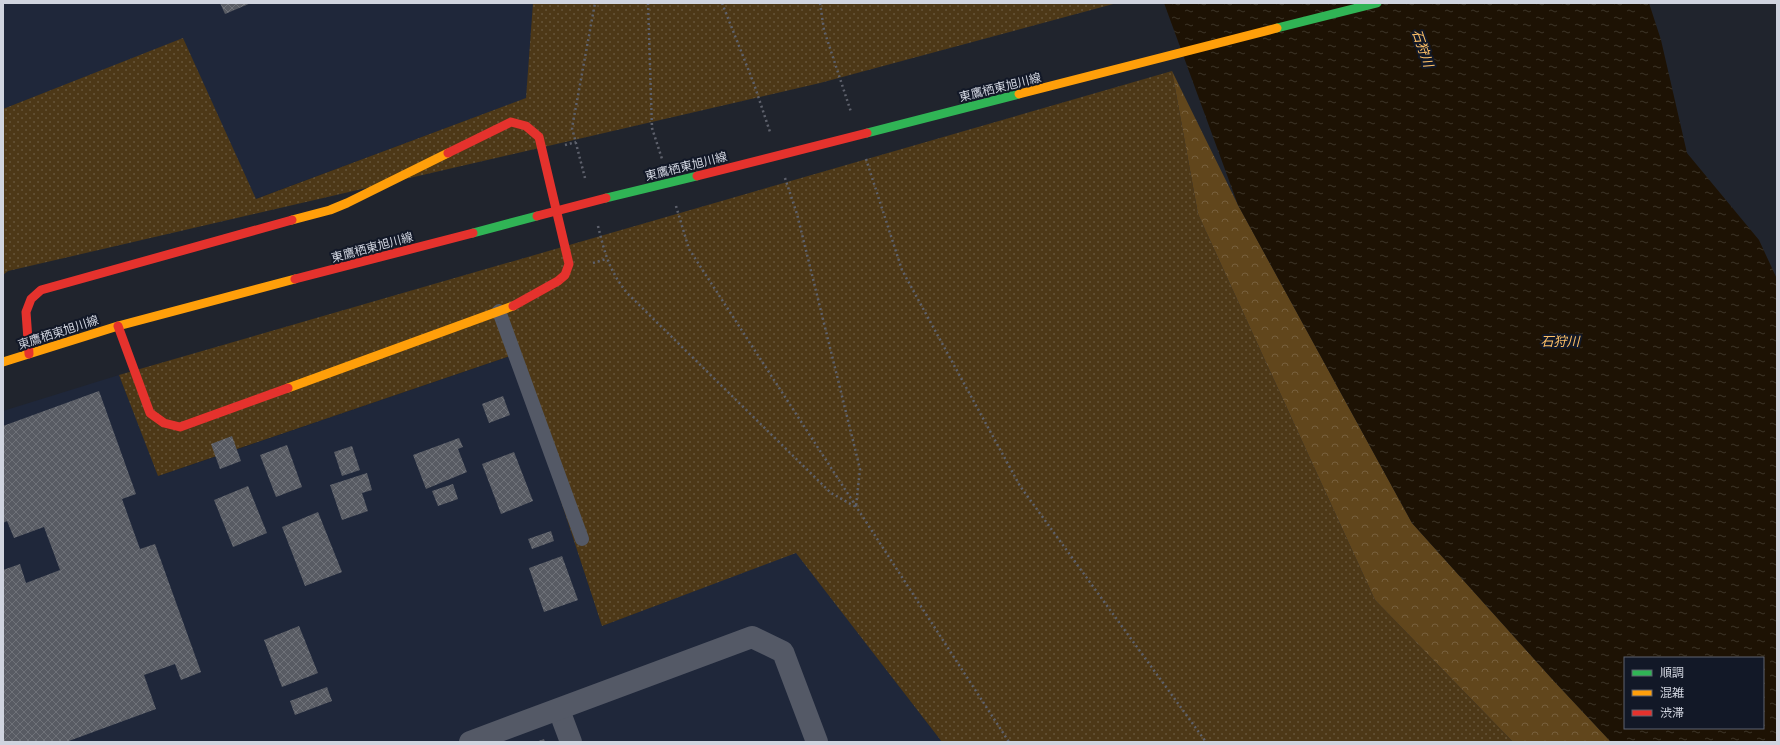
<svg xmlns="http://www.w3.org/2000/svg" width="1780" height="745" font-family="Ubuntu,'Noto Sans JP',sans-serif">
	<defs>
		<pattern id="grass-dots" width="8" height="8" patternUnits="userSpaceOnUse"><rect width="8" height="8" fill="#4d3817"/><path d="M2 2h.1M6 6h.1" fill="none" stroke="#665438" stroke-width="1.8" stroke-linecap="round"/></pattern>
		<pattern id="forest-crowns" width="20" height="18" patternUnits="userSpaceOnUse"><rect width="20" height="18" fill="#61461c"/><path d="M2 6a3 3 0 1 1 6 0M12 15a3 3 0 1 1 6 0" fill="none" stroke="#77603d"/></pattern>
		<pattern id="water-ripples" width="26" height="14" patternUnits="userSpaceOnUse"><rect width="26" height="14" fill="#1d1204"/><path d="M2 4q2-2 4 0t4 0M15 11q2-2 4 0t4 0" fill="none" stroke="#3d3428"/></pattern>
		<pattern id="building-cross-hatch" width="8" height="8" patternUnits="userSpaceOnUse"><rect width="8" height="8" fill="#585b63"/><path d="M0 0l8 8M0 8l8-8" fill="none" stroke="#6f7279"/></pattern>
	</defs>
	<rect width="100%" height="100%" fill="#20242d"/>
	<g fill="#1f273a">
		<polygon points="3,3 533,3 527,98 255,199 183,39 3,109"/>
		<polygon points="514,355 602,626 796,552 942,742 3,742 3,411 119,375 159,476"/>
	</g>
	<g fill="url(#grass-dots)">
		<polygon points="533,3 1117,3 820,83 8,271 3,275 3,109 183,38 256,199 526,98"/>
		<polygon points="1172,71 1198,214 1375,600 1513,742 942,742 796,553 602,626 513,355 158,476 119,375"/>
	</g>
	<polygon fill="url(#forest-crowns)" points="1172,71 1238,205 1412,523 1553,680 1611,742 1513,742 1375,600 1198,214"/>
	<path fill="url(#water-ripples)" fill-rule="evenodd" d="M1164 3H1649L1661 40 1687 153 1759 240 1777 279V742H1611L1553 680 1412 523 1238 205ZM1625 658H1763V728H1625Z"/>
	<g fill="url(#building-cross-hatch)">
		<polygon points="220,3 251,3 225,14"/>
		<polygon points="99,391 136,494 122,499 140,549 155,544 201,672 181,680 175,664 144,675 156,709 66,742 3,742 3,570 20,564 26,583 60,570 44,527 14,538 7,521 3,523 3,426"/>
		<polygon points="503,396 510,415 489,423 482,404"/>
		<polygon points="232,436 241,461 220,469 211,444"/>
		<polygon points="459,438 463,447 458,449 467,472 426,489 413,455"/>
		<polygon points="287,445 302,487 276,497 260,455"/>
		<polygon points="352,446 360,470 342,476 334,452"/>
		<polygon points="514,452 533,501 501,514 482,464"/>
		<polygon points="367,473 372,490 362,493 368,511 342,520 330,485"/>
		<polygon points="453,484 458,499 438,506 432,491"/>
		<polygon points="248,486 267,533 233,547 214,500"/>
		<polygon points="318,512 342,572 305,586 282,527"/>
		<polygon points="551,531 554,541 532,549 528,539"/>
		<polygon points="562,556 578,600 544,612 529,568"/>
		<polygon points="299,626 318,673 282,687 264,640"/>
		<polygon points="327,687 332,701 295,715 290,701"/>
		<polygon points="544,739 545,742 536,742"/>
	</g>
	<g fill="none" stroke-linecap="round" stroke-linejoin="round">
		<g stroke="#5e616c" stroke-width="2.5" stroke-dasharray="2 3" stroke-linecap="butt">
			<polyline points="648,3 652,128 662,159"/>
			<polyline points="722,3 754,84 770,132"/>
			<polyline points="820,3 824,30 851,112"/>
			<polyline points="565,145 576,142"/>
			<polyline points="866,159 902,270 1020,486 1206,742"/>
			<polyline points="585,178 572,128 595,3"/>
			<polyline points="676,206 689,249 1009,742"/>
			<path d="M598 226C605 254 609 270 627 293L831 493 856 507 860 469 797 214 785 178"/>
			<polyline points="593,263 606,259"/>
		</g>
		<polyline stroke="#545966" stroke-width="14" points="499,311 582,539"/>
		<g stroke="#545966" stroke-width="22">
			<polyline points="559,710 571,742"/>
			<polyline points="470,742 752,637 783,652 817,742"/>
		</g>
		<g stroke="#30b455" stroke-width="9">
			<polyline points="606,198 697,176"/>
			<polyline points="473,233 537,216"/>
		</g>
		<g stroke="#ff9f0a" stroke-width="9">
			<polyline points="292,220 330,210 347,203 448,153"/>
			<polyline points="3,362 118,326 295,279"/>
			<polyline points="288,388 513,306"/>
		</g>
		<g stroke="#e5322d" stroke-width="9">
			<polyline points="448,153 511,122 526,126 539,137 569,264 565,275 558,281 513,306"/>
			<polyline points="295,279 473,233"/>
			<polyline points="118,326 150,413 164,423 180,427 288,388"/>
			<polyline points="29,354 26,312 31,299 41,290 292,220"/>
		</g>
		<g stroke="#30b455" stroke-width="9">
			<polyline points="1277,28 1377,3"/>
			<polyline points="867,133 1019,94"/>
		</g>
		<polyline stroke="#ff9f0a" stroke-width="9" points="1019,94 1277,28"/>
		<g stroke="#e5322d" stroke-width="9">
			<polyline points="697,176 867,133"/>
			<polyline points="537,216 606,198"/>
		</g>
	</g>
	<g text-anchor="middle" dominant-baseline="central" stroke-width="4" stroke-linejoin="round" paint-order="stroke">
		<g font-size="12" fill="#d0d4df" stroke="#121827">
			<text transform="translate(1000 87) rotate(-14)">東鷹栖東旭川線</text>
			<text transform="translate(686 166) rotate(-14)">東鷹栖東旭川線</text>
			<text transform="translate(372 247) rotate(-15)">東鷹栖東旭川線</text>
			<text transform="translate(58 332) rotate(-18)">東鷹栖東旭川線</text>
		</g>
		<g font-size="13" font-style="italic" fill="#fec067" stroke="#121827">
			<text transform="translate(1423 48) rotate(71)">石狩川</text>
			<text x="1560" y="341">石狩川</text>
		</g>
	</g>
	<rect width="1780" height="745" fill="none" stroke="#d0d4df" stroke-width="8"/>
	<rect x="1624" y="657" width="140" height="72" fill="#121827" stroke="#5e6371"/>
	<rect x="1632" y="670" width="20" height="6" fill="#30b455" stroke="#5e6371"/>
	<text x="1660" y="677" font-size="12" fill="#d0d4df">順調</text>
	<rect x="1632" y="690" width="20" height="6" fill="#ff9f0a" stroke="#5e6371"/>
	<text x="1660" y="697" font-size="12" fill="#d0d4df">混雑</text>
	<rect x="1632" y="710" width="20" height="6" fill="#e5322d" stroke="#5e6371"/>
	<text x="1660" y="717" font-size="12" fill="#d0d4df">渋滞</text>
</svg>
